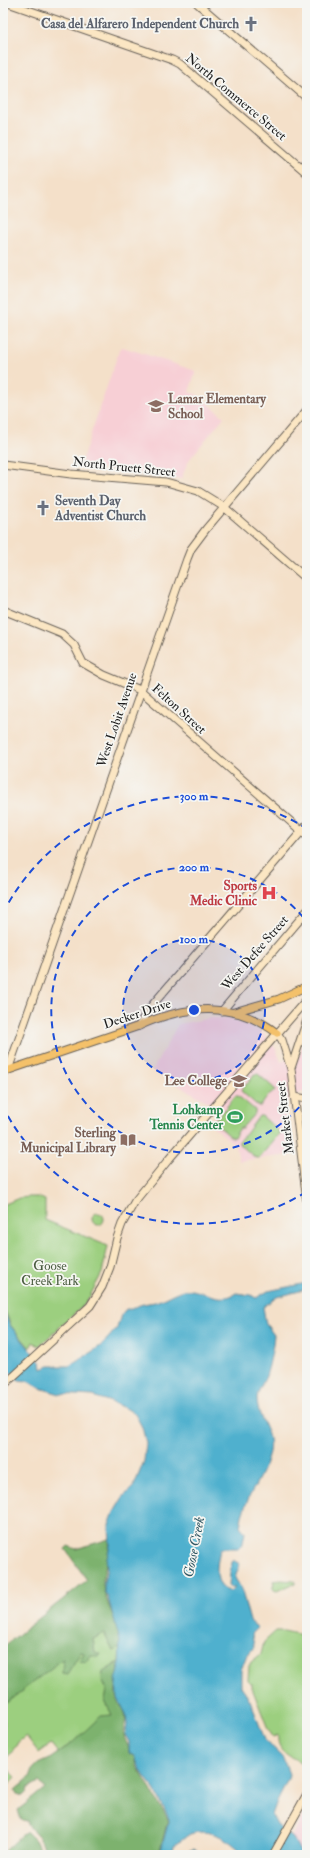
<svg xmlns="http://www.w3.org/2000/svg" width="310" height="1858" font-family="'IM FELL Double Pica',serif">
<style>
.built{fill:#f7cfd5}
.green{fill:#9ccf7f;stroke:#5c764e}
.forest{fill:#7db26e;stroke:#4c6745}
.water{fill:#50b0ce;stroke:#366675}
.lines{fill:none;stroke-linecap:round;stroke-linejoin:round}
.secondary-casing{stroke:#686159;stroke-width:9}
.primary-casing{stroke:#686159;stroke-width:9}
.secondary{stroke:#fbe6c3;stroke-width:7}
.primary{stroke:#f4c16a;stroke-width:7}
.ring{fill:none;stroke:#1d4ed8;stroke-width:2;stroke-dasharray:7 5}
.labels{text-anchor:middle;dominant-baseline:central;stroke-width:3.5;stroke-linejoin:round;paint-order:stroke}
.worship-label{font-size:13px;font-weight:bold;fill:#5b616d;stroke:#f6f6f2;text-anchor:end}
.street-label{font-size:13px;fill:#1c1c1c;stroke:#f6f6f2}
.education-label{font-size:13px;font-weight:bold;fill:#785e54;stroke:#f6f6f2;text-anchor:end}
.health-label{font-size:13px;font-weight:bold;fill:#be3a42;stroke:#f6f6f2;text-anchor:end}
.leisure-label{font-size:13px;font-weight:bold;fill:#27864d;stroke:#f6f6f2;text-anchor:end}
.park-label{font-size:13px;fill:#495b3f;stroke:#f6f6f2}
.water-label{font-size:14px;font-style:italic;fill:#315763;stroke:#f6f6f2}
.centre{fill:#1d4ed8;stroke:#f6f6f2;stroke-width:2}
.ring-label{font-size:12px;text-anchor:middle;font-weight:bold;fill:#1d4ed8;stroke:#f6f6f2;stroke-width:3.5;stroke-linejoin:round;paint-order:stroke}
</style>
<rect width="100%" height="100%" fill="#f6f6f2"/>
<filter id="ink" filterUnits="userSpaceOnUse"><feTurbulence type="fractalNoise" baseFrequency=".025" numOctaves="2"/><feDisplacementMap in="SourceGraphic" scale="8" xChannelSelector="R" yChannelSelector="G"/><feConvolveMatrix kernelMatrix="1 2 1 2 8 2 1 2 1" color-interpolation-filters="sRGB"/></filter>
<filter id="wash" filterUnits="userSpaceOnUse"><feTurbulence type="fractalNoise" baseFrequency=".012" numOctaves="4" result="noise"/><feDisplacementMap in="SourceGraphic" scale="16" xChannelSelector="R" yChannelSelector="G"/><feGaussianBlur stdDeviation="0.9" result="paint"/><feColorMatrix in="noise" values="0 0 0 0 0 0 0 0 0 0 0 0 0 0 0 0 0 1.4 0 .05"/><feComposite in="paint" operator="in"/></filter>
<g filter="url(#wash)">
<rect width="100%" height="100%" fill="#f4e0c9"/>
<path class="built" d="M123 347 196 371 189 392 198 395 224 417 189 460 181 479 166 476 80 466 120 348Z
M211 1018H230L261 1031 276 1049 281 1062 300 1054 307 1030V1092H302L284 1103 290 1155 239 1161 236 1146 209 1123 221 1109 152 1071 178 1024Z
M307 1808V1855H302L291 1837Z"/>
<path class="green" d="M254 1074H258L274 1088 275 1091 267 1097 261 1106H258L242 1092 241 1089 249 1082Z
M235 1096H238L255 1110V1113L242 1128H240L234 1137H231L215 1123 214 1120 222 1113Z
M259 1116H262L279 1131V1134L259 1158H256L239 1144V1140L246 1134Z
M29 1197H38L45 1200V1220L108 1246 102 1273 90 1296 82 1307 39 1346 33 1342 30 1348 11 1326 3 1305V1205L19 1198Z
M92 1219a6 6 0 1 1 12 0a6 6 0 1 1-12 0Z
M281 1580 295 1581V1583L277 1591 274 1590 272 1586 274 1585 273 1581Z
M276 1631H284L307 1636V1765C293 1758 276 1753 278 1735L273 1737 268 1729 252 1688V1684L248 1680 249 1666 251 1662 261 1654 264 1642Z
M104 1633 113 1651 120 1648 119 1662 114 1664 105 1701 113 1715 101 1717 72 1743 58 1753 51 1744 39 1753 26 1736 17 1743 18 1745 13 1749 14 1751 3 1760V1701L6 1703 63 1658 81 1652 84 1653 86 1662 91 1654 95 1652 93 1639Z
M3 1764 16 1777 3 1791Z"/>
<path class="forest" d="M109 1539C112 1556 99 1574 104 1591 109 1610 121 1628 120 1648L113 1651 104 1633 93 1639 95 1652 101 1654 99 1657 91 1655 86 1662 79 1661 84 1653 81 1652 67 1674 62 1673 63 1659 6 1703 3 1701V1647L87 1580 65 1549 68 1546 76 1549Z
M119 1662C119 1674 115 1684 116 1696 117 1703 121 1705 124 1710 128 1719 123 1727 124 1735 125 1742 129 1744 129 1753L135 1756 137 1766 168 1819 159 1855H48L39 1837 28 1825V1821L21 1820 18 1810 45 1788 39 1782 28 1788 27 1792 23 1796 17 1794 15 1790 30 1777 33 1769 38 1764 51 1758 72 1743 101 1716 112 1715 105 1701 107 1690 102 1679 103 1672Z
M27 1832 35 1840 42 1855H3V1853L22 1835Z"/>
<path class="water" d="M307 1283V1289L277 1297 263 1307 266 1324 274 1335C273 1349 270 1363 266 1376 263 1383 257 1392 257 1399 257 1419 273 1431 269 1452 263 1480 244 1496 240 1526L245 1532 243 1543 239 1548H225L220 1550C217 1562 212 1588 230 1591L235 1587 234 1586 232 1588 229 1585 231 1562 233 1560 240 1564 235 1578 241 1588 250 1621 258 1628 252 1634 254 1647 246 1657 241 1670V1687L250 1700 265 1740 282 1756 289 1774 288 1779 277 1801 272 1815 277 1825 293 1838 302 1855H265L258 1853 244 1855C231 1840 211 1827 190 1834 184 1837 181 1843 174 1845L173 1852 177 1854 194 1849 202 1855H163L160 1854 169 1819C164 1809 160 1799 155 1791 146 1777 140 1773 135 1756L129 1753V1742L125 1735 127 1724 126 1714 117 1697 116 1680 119 1670 120 1641 108 1598 104 1591V1582L107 1567 106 1562 110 1545 109 1525 114 1512 123 1497 134 1486 144 1461 146 1443 142 1427 135 1414 129 1410 111 1402 93 1396 60 1394 43 1389 27 1381 18 1380 7 1369 3 1368V1308L9 1324 41 1363 42 1369 49 1366H70L102 1345 117 1328 121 1315 126 1309C134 1310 134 1307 140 1305 145 1303 151 1303 155 1302 165 1299 174 1292 184 1290 203 1288 219 1305 236 1293L251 1295 256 1298 268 1291Z"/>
</g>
<g filter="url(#ink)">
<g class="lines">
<defs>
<path id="secondary" d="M8 3 172 60 180 64 307 173
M197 3 307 98
M301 167 307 161
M3 465 71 474 166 482 198 491 224 507 307 579
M3 610 62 634 74 645 83 663 104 675 140 690 307 836
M222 1011 307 911
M139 1026 148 1010 307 825
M277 1033 282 1040 291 1069 307 1202
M291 1068 307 1020
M8 1070 187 559 191 549 206 529 307 410
M294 1097 307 1099
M3 1386 90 1306 102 1287 110 1267 117 1238 122 1224 135 1201 169 1159 307 999
M273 1855 307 1794"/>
<path id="primary" d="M234 1012 279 999 307 986
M3 1072 139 1026C185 1005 235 1001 277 1033"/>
</defs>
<use href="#secondary" class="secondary-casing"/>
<use href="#primary" class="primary-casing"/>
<use href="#secondary" class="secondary"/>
<use href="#primary" class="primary"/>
</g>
</g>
<circle cx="194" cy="1010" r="71" fill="#1d4ed8" fill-opacity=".12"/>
<g class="ring">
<circle cx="194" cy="1010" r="71"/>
<path d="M307 1098A143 143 0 1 1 307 922"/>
<path d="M306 1192A214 214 0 0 1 3 1107M3 913A214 214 0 0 1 306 828"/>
</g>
<defs>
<symbol id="church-bare" viewBox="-9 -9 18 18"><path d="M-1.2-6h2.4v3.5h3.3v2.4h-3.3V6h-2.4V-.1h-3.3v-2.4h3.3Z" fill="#6b7280" stroke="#f6f6f2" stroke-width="2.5" paint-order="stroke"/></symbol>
<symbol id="school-bare" viewBox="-9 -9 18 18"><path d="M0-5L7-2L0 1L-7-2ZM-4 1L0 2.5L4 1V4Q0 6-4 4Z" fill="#8d6e63" stroke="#f6f6f2" stroke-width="2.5" paint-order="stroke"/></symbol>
<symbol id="hospital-bare" viewBox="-9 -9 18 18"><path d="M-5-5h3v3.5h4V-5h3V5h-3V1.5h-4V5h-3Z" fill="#e0444e" stroke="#f6f6f2" stroke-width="2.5" paint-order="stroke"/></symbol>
<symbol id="university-bare" viewBox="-9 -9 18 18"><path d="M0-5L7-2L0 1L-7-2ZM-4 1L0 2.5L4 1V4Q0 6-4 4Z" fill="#8d6e63" stroke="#f6f6f2" stroke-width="2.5" paint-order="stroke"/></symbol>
<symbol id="stadium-bare" viewBox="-9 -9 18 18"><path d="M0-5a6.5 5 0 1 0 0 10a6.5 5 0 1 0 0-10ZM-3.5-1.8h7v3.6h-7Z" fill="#2e9e5b" stroke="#f6f6f2" stroke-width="2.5" paint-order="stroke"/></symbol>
<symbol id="library-bare" viewBox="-9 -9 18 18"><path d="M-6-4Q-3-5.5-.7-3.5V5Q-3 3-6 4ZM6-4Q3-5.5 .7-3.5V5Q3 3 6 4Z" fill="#8d6e63" stroke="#f6f6f2" stroke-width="2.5" paint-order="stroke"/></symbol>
</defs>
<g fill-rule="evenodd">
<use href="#church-bare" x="240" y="13" width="22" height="22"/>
<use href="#school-bare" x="145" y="395" width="22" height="22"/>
<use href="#church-bare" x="32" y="497" width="22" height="22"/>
<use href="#hospital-bare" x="258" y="882" width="22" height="22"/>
<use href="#university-bare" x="228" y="1070" width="22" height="22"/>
<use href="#stadium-bare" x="224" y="1106" width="22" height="22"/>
<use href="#library-bare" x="117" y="1129" width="22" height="22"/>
</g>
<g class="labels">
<g class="worship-label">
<text x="239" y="24">Casa del Alfarero Independent Church</text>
<text x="55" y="501" text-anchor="start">Seventh Day<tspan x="55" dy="15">Adventist Church</tspan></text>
</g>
<g class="street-label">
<text transform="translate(236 97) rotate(40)">North Commerce Street</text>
<text transform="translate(124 467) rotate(6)">North Pruett Street</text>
<text transform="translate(179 709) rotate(42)">Felton Street</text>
<text transform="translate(117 720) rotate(-71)">West Lobit Avenue</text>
<text transform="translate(255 953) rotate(-49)">West Defee Street</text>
<text transform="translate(137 1014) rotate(-18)">Decker Drive</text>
<text transform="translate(285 1118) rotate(-97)">Market Street</text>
</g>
<g class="education-label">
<text x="168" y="399" text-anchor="start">Lamar Elementary<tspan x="168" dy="15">School</tspan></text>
<text x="227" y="1081">Lee College</text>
<text x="116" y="1133">Sterling<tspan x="116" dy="15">Municipal Library</tspan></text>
</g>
<g class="health-label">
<text x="257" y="886">Sports<tspan x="257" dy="15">Medic Clinic</tspan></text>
</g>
<g class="leisure-label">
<text x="223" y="1110">Lohkamp<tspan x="223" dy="15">Tennis Center</tspan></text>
</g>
<g class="park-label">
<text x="50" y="1266">Goose<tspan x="50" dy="15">Creek Park</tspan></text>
</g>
<g class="water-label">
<text transform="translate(194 1547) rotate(-79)">Goose Creek</text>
</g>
</g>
<circle cx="194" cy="1010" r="6" class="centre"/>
<g class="ring-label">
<text x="194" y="800">300 m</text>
<text x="194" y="871">200 m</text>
<text x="194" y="943">100 m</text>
</g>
<rect width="310" height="1858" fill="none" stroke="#f6f6f2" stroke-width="16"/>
</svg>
